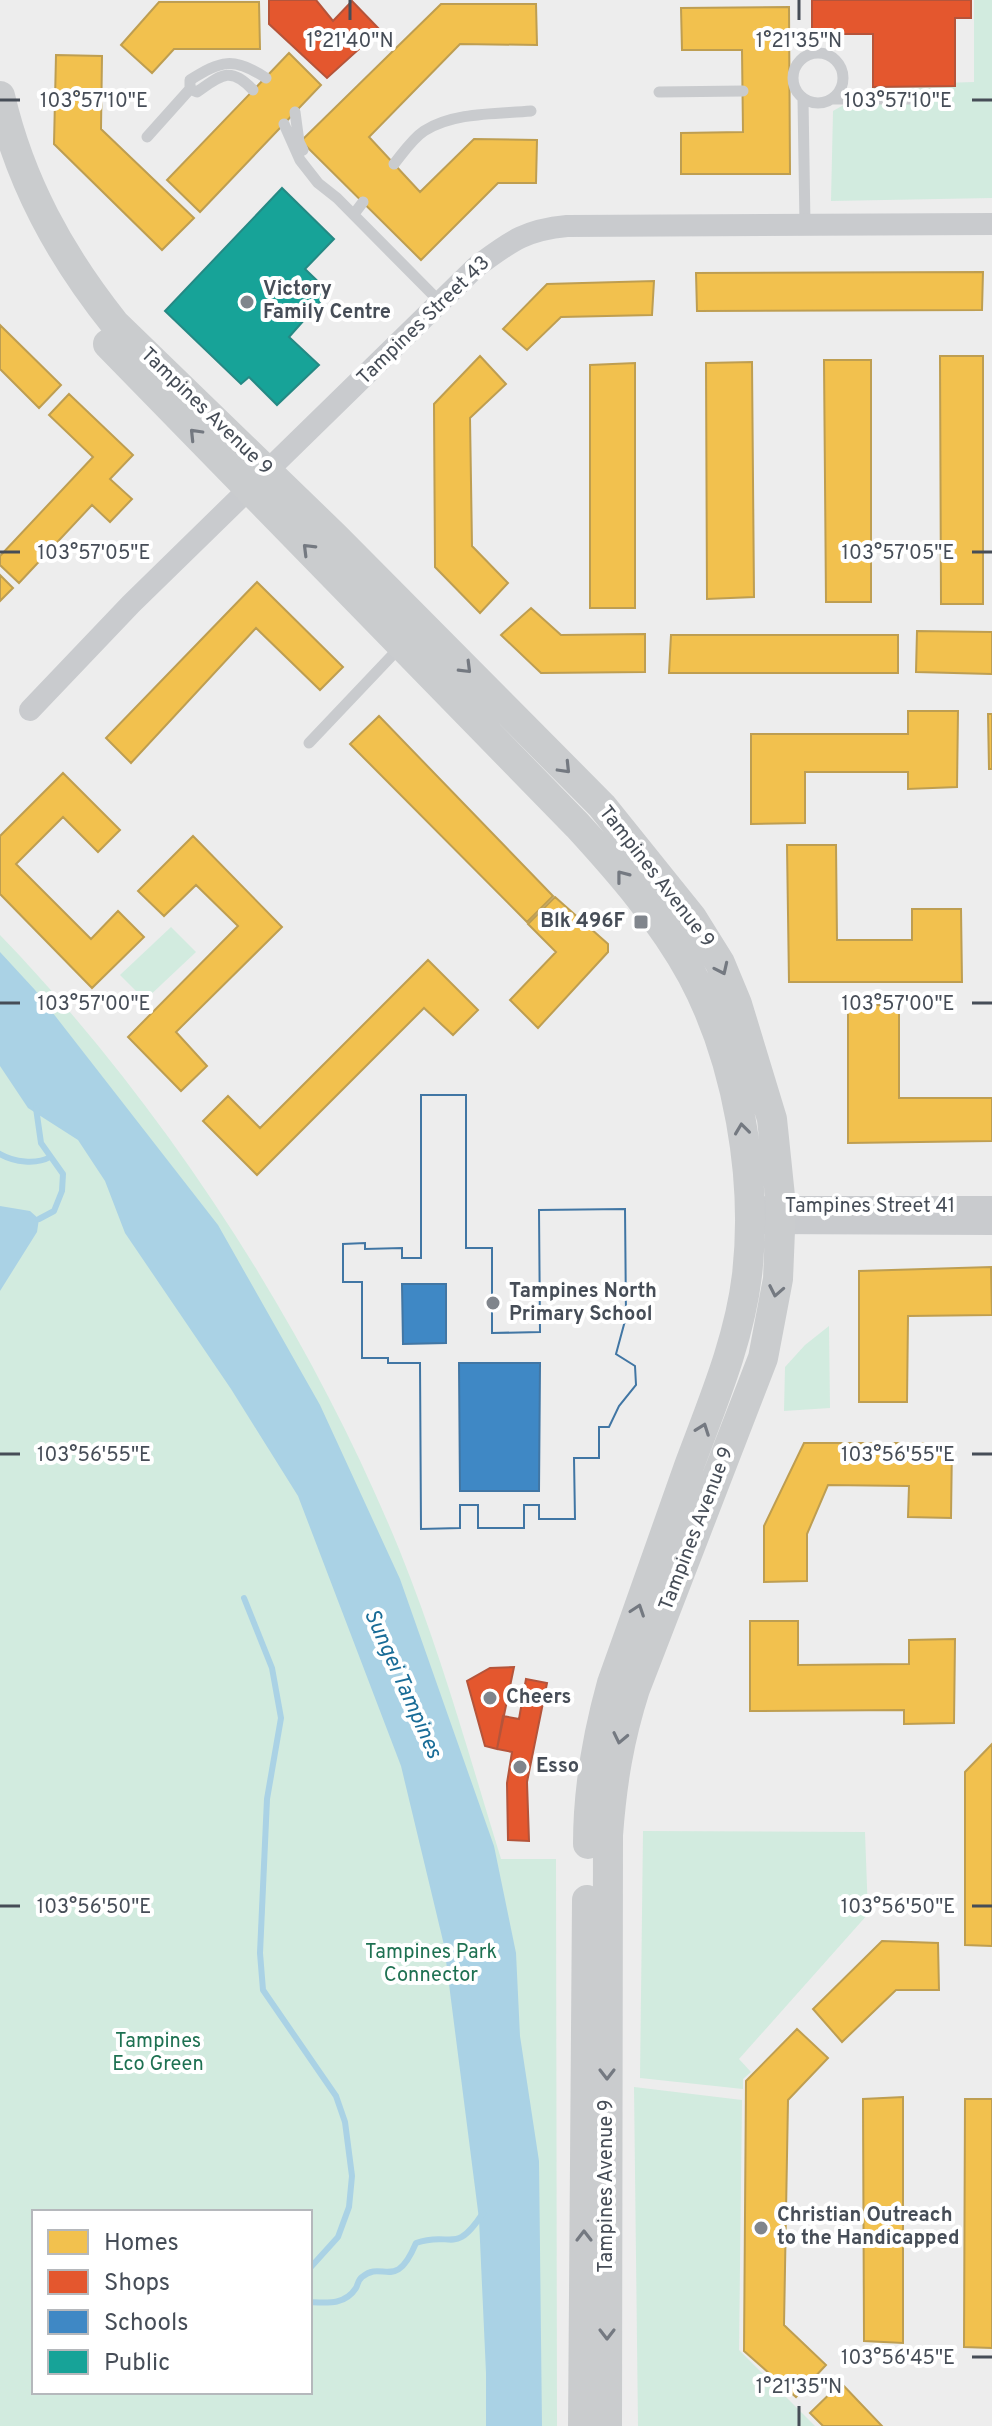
<svg xmlns="http://www.w3.org/2000/svg" width="992" height="2426" font-family="Overpass,sans-serif">
<style>
.green{fill:#d2ebdf;fill-rule:evenodd}
.water{fill:#aad2e5}
.homes{fill:#f2c14e;stroke:#be9e51;stroke-width:2}
.shops{fill:#e4572e;stroke:#b5543a;stroke-width:2}
.schools{fill:#3f88c5;stroke:#4176a4;stroke-width:2;fill-rule:evenodd}
.public{fill:#17a398;stroke:#258984;stroke-width:2}
.lines{fill:none;stroke-linecap:round;stroke-linejoin:round}
.stream{stroke:#aad2e5;stroke-width:6}
.service{stroke:#c9cbce;stroke-width:11}
.minor{stroke:#c9cbce;stroke-width:22}
.secondary{stroke:#caccce;stroke-width:30}
.oneway{stroke:#747981}
.ticks{fill:none;stroke:#464d57;stroke-width:3}
.poi-dot{fill:#80858c;stroke:#fff;stroke-width:3}
.labels{text-anchor:middle;dominant-baseline:central;stroke-width:8;stroke-linejoin:round;paint-order:stroke}
.poi-label{font-size:20px;font-weight:bold;fill:#464d57;stroke:#fff;text-anchor:start}
.street-label{font-size:20px;fill:#464d57;stroke:#fff}
.park-label{font-size:20px;fill:#1e7152;stroke:#fff}
.water-label{font-size:22px;font-style:italic;fill:#196c97;stroke:#fff}
.ticks-label{font-size:20px;text-anchor:middle;fill:#464d57;stroke:#fff;stroke-width:8;stroke-linejoin:round;paint-order:stroke}
</style>
<rect width="100%" height="100%" fill="#ededed"/>
<path class="green" d="M974 0H992V198L831 201 833 111 879 85 974 82Z
M171 927 196 952 145 1000 120 975Z
M0 935C165 1106 309 1329 399 1549 440 1650 469 1755 501 1859H556L557 2426H0ZM34 2212H310V2392H34Z
M829 1326 830 1408 784 1411 785 1367 805 1345Z
M643 1831 865 1832 868 1914 739 2059 751 2072 743 2079V2089L640 2078Z
M634 2087 742 2100 739 2350 815 2426H638Z"/>
<path class="water" d="M0 952 35 990 218 1225 320 1405 400 1579 494 1846 516 1953 520 2036 539 2161 542 2426H486V2373L479 2219 444 1945 401 1766 298 1496 231 1389 125 1233 105 1181 78 1140 28 1108 0 1066Z
M0 1206 30 1211 39 1219 37 1232 0 1291Z"/>
<path class="homes" d="M159 2H259L260 49H174L152 73 121 45Z
M441 4H536L537 45 460 44 369 137 420 192 474 139 537 140 536 183H498L421 260 301 141Z
M789 7 790 174H681V133L743 132 742 50H682L681 8Z
M289 53 321 85 200 212 167 180Z
M56 55 102 56 101 129 194 218 162 250 54 144Z
M983 272 982 310 697 311 696 273Z
M654 281 652 315 561 317 527 350 503 329 547 284Z
M0 325 61 385 39 408 0 369Z
M480 356 506 384 470 418 472 546 508 583 480 613 435 567 434 404Z
M940 356H983V604H941Z
M824 360H871V602H826Z
M752 362 754 597 707 599 706 363Z
M635 363V608H590V365Z
M69 394 133 455 110 479 132 499 110 522 92 505 19 583 0 565V556L93 457 49 415Z
M0 575 13 588 0 601Z
M257 582 343 667 320 690 256 628 131 763 106 738Z
M531 608 561 635 645 634V672L541 673 501 635Z
M917 631 992 632V674L916 672Z
M671 635H898V673H669Z
M908 711H958L957 787 908 789V772H805V823L751 824V734H908Z
M988 714H992V769H989Z
M379 716 553 896 527 922 350 744Z
M63 773 120 830 98 852 63 817 16 864 91 939 118 911 144 937 92 988 0 894V836Z
M193 836 282 927 176 1032 207 1066 181 1091 128 1037 238 926 196 885 164 916 138 891Z
M787 845H836L837 940H912V909H961L962 982H789Z
M555 897 608 944V952L538 1028 510 1000 556 952 528 924Z
M428 960 478 1010 453 1035 424 1008 257 1175 203 1121 228 1096 260 1128Z
M848 1005H899V1098H992V1141L848 1143Z
M991 1267 992 1315 908 1316 907 1402H859V1271Z
M804 1443H952L951 1518 908 1517 909 1486 828 1485 807 1534V1581L764 1582V1526Z
M750 1621H798V1665L909 1664V1640L955 1639 954 1723 904 1724V1710L750 1711Z
M992 1744V1946L965 1945V1772Z
M882 1941 938 1943 939 1990H896L842 2042 813 2009Z
M797 2029 828 2058 788 2100 784 2325 826 2365 796 2397 744 2351 746 2081Z
M903 2097V2343L864 2341 863 2099Z
M965 2099H992V2348L964 2347Z
M841 2383 882 2426H823L810 2413Z"/>
<path class="shops" d="M269 0H316L333 21 352 1 380 30 327 78 269 24Z
M812 0H971V18H955V86L873 87V34H812Z
M514 1667 497 1749 485 1746 467 1681 490 1668Z
M526 1679 547 1683 527 1782 529 1841 508 1840 507 1783 512 1752 497 1749 503 1716 519 1719Z"/>
<path class="schools" d="M421 1095H466V1248H492V1333L540 1332 539 1210 625 1209 626 1317 616 1354 635 1366 636 1385 619 1406 609 1427H599V1458H574L575 1519H539V1505H524V1528H478V1505H460V1528L421 1529 420 1363H388V1358H362V1282H343V1244L365 1243V1249L402 1248V1258H421ZM402 1284H446V1343L403 1344ZM459 1363H540L539 1491H460Z
M421 1095H466V1248H492V1333L540 1332 539 1210 625 1209 626 1317 616 1354 635 1366 636 1385 619 1406 609 1427H599V1458H574L575 1519H539V1505H524V1528H478V1505H460V1528L421 1529 420 1363H388V1358H362V1282H343V1244L365 1243V1249L402 1248V1258H421Z"/>
<path class="public" d="M282 188 334 239 305 269 329 292 289 337 319 365 277 405 249 377 241 384 165 311Z"/>
<g class="lines">
<path class="stream" d="M36 1108 41 1143 63 1174 62 1191 54 1211 39 1219
M0 1154C14 1162 36 1165 50 1157
M244 1598 272 1668 281 1718 267 1799 260 1953 263 1990 336 2096 345 2122 352 2176 349 2207 338 2237 310 2268
M310 2302C328 2303 345 2305 356 2288 358 2284 358 2280 362 2277 383 2259 395 2293 416 2243 452 2230 454 2257 483 2213"/>
<path class="service" d="M793 78a25 25 0 1 1 50 0a25 25 0 1 1-50 0Z
M190 89 197 92C220 76 230 65 253 90
M659 92 743 91
M803 99 805 225
M832 99H913
M295 112 299 142 303 150
M284 124 300 160 318 183 337 198 440 302
M147 137 190 89V80C221 61 233 56 266 78
M394 164C403 153 412 139 424 131 453 112 497 114 531 111
M354 214 363 202
M309 743 402 645"/>
<path class="minor" d="M30 710 131 604 476 267C510 242 524 230 567 226L992 224
M766 1207H992
M749 1223 992 1224"/>
<path class="secondary" d="M0 96C20 182 60 255 115 324L335 537 602 806 692 918 720 963 737 1004 772 1119 781 1206 778 1279 763 1358 635 1689C619 1739 612 1782 608 1835L607 2426
M108 344 578 826C620 872 662 920 692 975 738 1061 758 1178 747 1275 739 1342 712 1404 689 1466 663 1539 638 1611 612 1683 597 1737 588 1789 588 1844
M583 2426 587 1900"/>
</g>
<defs><path id="oneway-chevron" d="M-2-3.5L2.5 0L-2 3.5" fill="none" stroke-width="1.6" stroke-linecap="round" stroke-linejoin="round" transform="scale(2)"/></defs>
<g class="oneway">
<use href="#oneway-chevron" transform="translate(195 434) rotate(-134)"/>
<use href="#oneway-chevron" transform="translate(308 549) rotate(-135)"/>
<use href="#oneway-chevron" transform="translate(466 668) rotate(45)"/>
<use href="#oneway-chevron" transform="translate(565 768) rotate(46)"/>
<use href="#oneway-chevron" transform="translate(622 876) rotate(-128)"/>
<use href="#oneway-chevron" transform="translate(722 969) rotate(65)"/>
<use href="#oneway-chevron" transform="translate(742 1129) rotate(-97)"/>
<use href="#oneway-chevron" transform="translate(776 1291) rotate(101)"/>
<use href="#oneway-chevron" transform="translate(703 1429) rotate(-70)"/>
<use href="#oneway-chevron" transform="translate(638 1610) rotate(-71)"/>
<use href="#oneway-chevron" transform="translate(620 1738) rotate(102)"/>
<use href="#oneway-chevron" transform="translate(607 2074) rotate(90)"/>
<use href="#oneway-chevron" transform="translate(584 2236) rotate(-90)"/>
<use href="#oneway-chevron" transform="translate(607 2334) rotate(90)"/>
</g>
<path class="ticks" d="M350 0V20M799 0V20M0 100H20M972 100H992M0 552H20M972 552H992M0 1003H20M972 1003H992M0 1454H20M972 1454H992M0 1906H20M972 1906H992M972 2357H992M799 2406V2426"/>
<g class="poi-dot">
<circle cx="247" cy="302" r="8"/>
<rect x="633" y="914" width="16" height="16" rx="4"/>
<circle cx="493" cy="1303" r="8"/>
<circle cx="490" cy="1698" r="8"/>
<circle cx="520" cy="1767" r="8"/>
<circle cx="761" cy="2228" r="8"/>
</g>
<g class="labels">
<g class="poi-label">
<text x="263" y="290">Victory<tspan x="263" dy="23">Family Centre</tspan></text>
<text x="625" y="922" text-anchor="end">Blk 496F</text>
<text x="509" y="1292">Tampines North<tspan x="509" dy="23">Primary School</tspan></text>
<text x="506" y="1698">Cheers</text>
<text x="536" y="1767">Esso</text>
<text x="777" y="2216">Christian Outreach<tspan x="777" dy="23">to the Handicapped</tspan></text>
</g>
<g class="street-label">
<text transform="translate(424 321) rotate(-44)">Tampines Street 43</text>
<text transform="translate(206 412) rotate(44)">Tampines Avenue 9</text>
<text transform="translate(656 877) rotate(52)">Tampines Avenue 9</text>
<text x="870" y="1207">Tampines Street 41</text>
<text transform="translate(697 1529) rotate(-69)">Tampines Avenue 9</text>
<text transform="translate(607 2186) rotate(-90)">Tampines Avenue 9</text>
</g>
<g class="park-label">
<text x="431" y="1953">Tampines Park<tspan x="431" dy="23">Connector</tspan></text>
<text x="158" y="2042">Tampines<tspan x="158" dy="23">Eco Green</tspan></text>
</g>
<g class="water-label">
<text transform="translate(402 1684) rotate(66)">Sungei Tampines</text>
</g>
</g>
<g class="ticks-label">
<text x="350" y="47">1°21'40"N</text>
<text x="799" y="47">1°21'35"N</text>
<text x="898" y="107">103°57'10"E</text>
<text x="94" y="107">103°57'10"E</text>
<text x="898" y="559">103°57'05"E</text>
<text x="94" y="559">103°57'05"E</text>
<text x="898" y="1010">103°57'00"E</text>
<text x="94" y="1010">103°57'00"E</text>
<text x="94" y="1461">103°56'55"E</text>
<text x="898" y="1461">103°56'55"E</text>
<text x="94" y="1913">103°56'50"E</text>
<text x="898" y="1913">103°56'50"E</text>
<text x="898" y="2364">103°56'45"E</text>
<text x="799" y="2393">1°21'35"N</text>
</g>
<rect x="32" y="2210" width="280" height="184" fill="#ffffff" stroke="#b5b8bc" stroke-width="2"/>
<rect x="48" y="2230" width="40" height="24" fill="#f2c14e" stroke="#b5b8bc" stroke-width="2"/>
<text x="104" y="2250" font-size="24" fill="#464d57">Homes</text>
<rect x="48" y="2270" width="40" height="24" fill="#e4572e" stroke="#b5b8bc" stroke-width="2"/>
<text x="104" y="2290" font-size="24" fill="#464d57">Shops</text>
<rect x="48" y="2310" width="40" height="24" fill="#3f88c5" stroke="#b5b8bc" stroke-width="2"/>
<text x="104" y="2330" font-size="24" fill="#464d57">Schools</text>
<rect x="48" y="2350" width="40" height="24" fill="#17a398" stroke="#b5b8bc" stroke-width="2"/>
<text x="104" y="2370" font-size="24" fill="#464d57">Public</text>
</svg>
